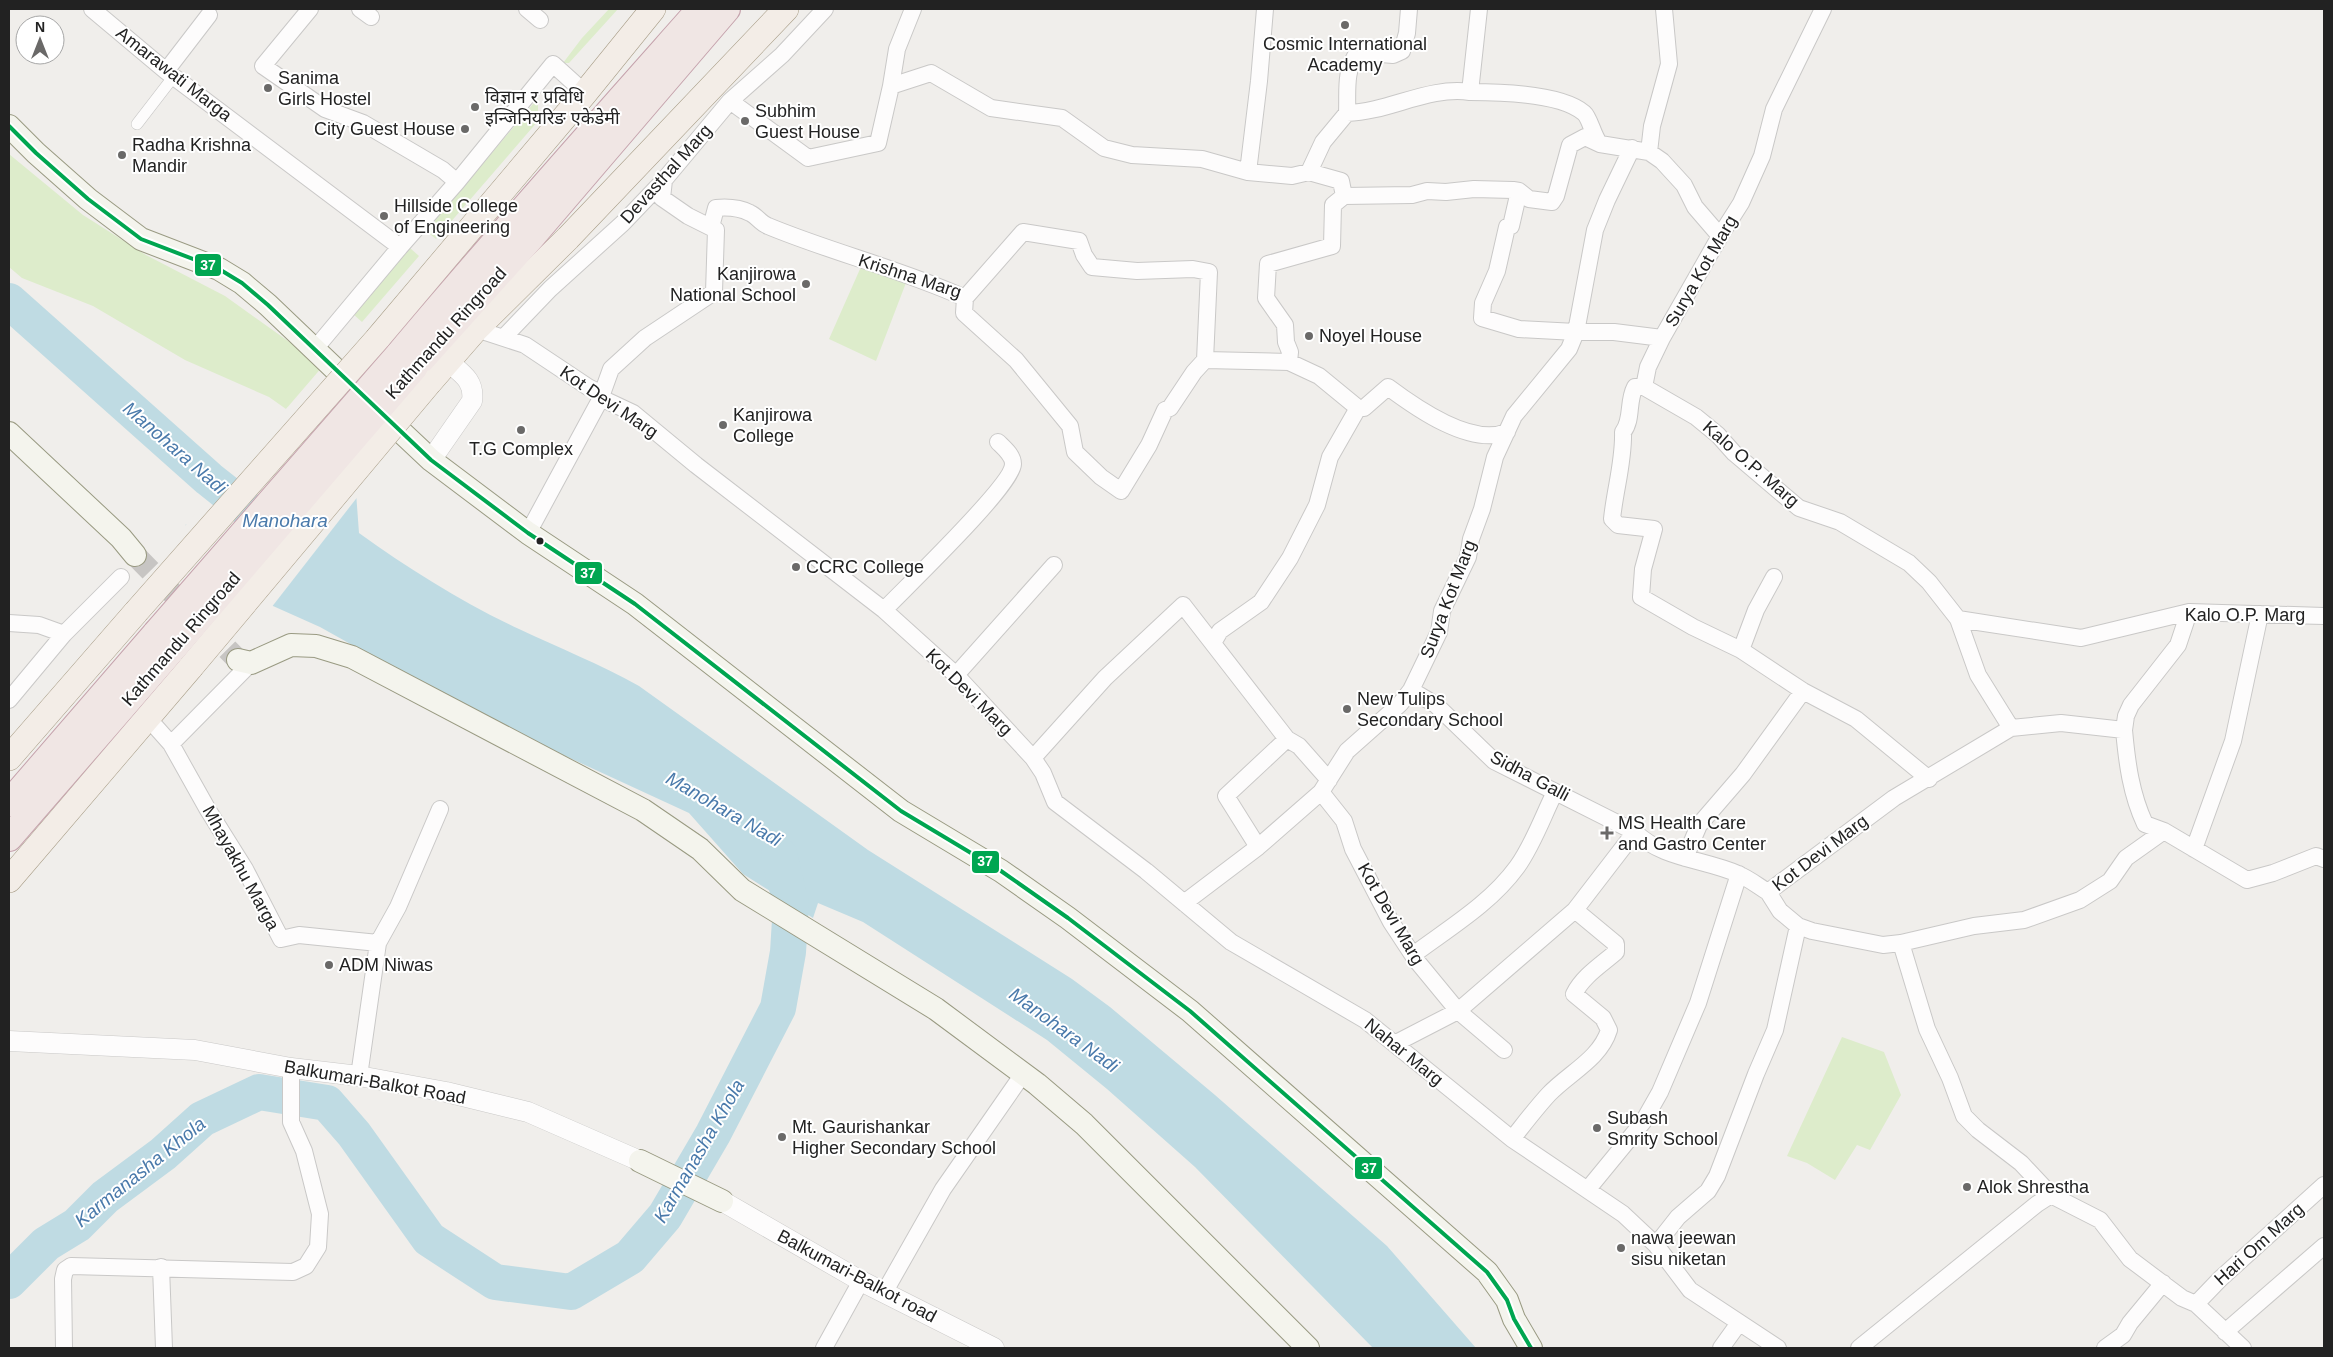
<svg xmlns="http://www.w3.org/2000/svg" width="2333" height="1357" font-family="Arial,'Noto Sans Devanagari',sans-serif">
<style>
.grass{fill:#ddeccb}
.water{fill:#bfdbe3}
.pier{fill:#f0eeeb}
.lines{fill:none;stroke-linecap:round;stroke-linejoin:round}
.river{stroke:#bfdbe3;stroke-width:36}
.secondary-tunnel{stroke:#c7c5c3;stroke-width:22;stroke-dasharray:22 11;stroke-linecap:butt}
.pedestrian-casing{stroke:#c9c8c7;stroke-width:12}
.minor-casing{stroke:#c9c8c7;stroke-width:18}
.tertiary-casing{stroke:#c9c8c7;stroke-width:21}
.secondary-casing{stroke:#999a82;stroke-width:24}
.primary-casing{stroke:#a79c86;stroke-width:26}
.trunk-casing{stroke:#c5a2ac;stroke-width:28}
.pedestrian{stroke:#fdfcfc;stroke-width:11}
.minor{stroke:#fdfcfc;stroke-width:16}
.tertiary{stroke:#fdfcfc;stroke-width:20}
.secondary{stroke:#f4f4ed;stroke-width:22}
.primary{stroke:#f3ede7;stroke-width:25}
.trunk{stroke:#f0e6e4;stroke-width:26}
.primary-bridge-casing{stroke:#a79c86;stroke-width:26;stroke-linecap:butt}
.trunk-bridge-casing{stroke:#c5a2ac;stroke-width:28;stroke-linecap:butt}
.primary-bridge{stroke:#f3ede7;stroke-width:25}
.trunk-bridge{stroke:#f0e6e4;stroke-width:26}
.bus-1-casing{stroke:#fff;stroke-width:8}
.bus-1{stroke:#00a651;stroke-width:4}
.poi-dot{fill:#6a6968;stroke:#fff;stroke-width:2}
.bus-dot{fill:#222;stroke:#fff;stroke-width:2}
.labels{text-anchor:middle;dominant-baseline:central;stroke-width:4;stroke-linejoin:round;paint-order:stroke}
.poi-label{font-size:18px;fill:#222;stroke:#fff;text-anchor:start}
.street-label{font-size:18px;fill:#222;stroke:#fff}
.water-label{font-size:19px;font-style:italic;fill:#4a7aab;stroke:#fff}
.line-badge{stroke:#fff;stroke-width:2}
.badge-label{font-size:14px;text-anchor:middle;font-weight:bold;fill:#fff}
</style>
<rect width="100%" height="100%" fill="#f0eeeb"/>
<path class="grass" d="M609 9H618L569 63H563L582 38Z
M538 98V121L436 239 426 231Z
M9 154 83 215 146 255 225 296 323 366 286 409 269 397 185 360 93 306 22 278 9 267Z
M410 248 419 256 362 322 353 314Z
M864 260 909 275 876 361 829 339Z
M1842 1037 1884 1052 1901 1095 1870 1150 1857 1145 1835 1180 1807 1163 1787 1156Z"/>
<path class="water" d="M354 465 359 533C409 569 463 603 519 629 559 648 600 664 639 686L868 850 1072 979 1110 1007 1215 1095 1387 1246 1476 1348H1373L1195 1167 1107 1089 1047 1040 863 922 818 903 813 918 743 874 689 813 483 718 320 627 273 606 185 525Z"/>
<path class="pier" d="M288 407 356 464 359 495 271 608 184 527Z"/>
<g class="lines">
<path class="river" d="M9 301 209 479 257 517
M9 1281 46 1244 77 1225 105 1197 163 1154 202 1119 259 1092 327 1103 354 1134 429 1239 495 1282 571 1292 630 1257 665 1216 713 1134 778 1008 788 952 791 904 779 855"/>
<path class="secondary-tunnel" d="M135 555 238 660"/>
<defs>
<path id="pedestrian" d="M137 124 174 76"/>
<path id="minor" d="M92 9 166 71 400 247
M310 9 263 66 325 109 363 123 443 170 457 182
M360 9 371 17
M527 9 540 20
M166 71 209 15
M891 86 897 49 913 9
M1470 92C1499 92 1561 93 1584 113 1590 118 1593 136 1600 144
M730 101 808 158 878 143 891 86 931 73 991 108 1062 118 1104 148 1132 155 1202 159 1248 172 1292 176 1309 172 1341 181 1344 196 1412 195 1427 191 1446 192 1474 189 1513 190 1519 191 1529 199 1552 202 1556 196 1570 145 1585 137 1600 144 1649 152 1662 161 1684 185 1695 207 1720 236
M1347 113C1348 91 1344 71 1358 52L1393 55 1402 51 1407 33 1409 9
M1649 152 1652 126 1669 64 1664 9
M1248 172 1259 81 1265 9
M1309 172 1323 142 1347 113C1389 112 1428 86 1470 92L1479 9
M1519 191 1511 226 1507 227 1497 271 1483 303 1482 318 1519 329 1576 332 1595 230 1607 200 1632 148
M711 227 716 208C726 207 740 208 750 213 757 216 760 223 768 226 833 253 901 269 965 298L1023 232 1079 241 1084 255 1092 267 1137 271 1193 269 1209 272 1205 360
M965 298 964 313 1016 360 1070 426 1075 452 1101 477 1121 491 1149 445 1165 410 1170 408 1194 372 1205 360 1289 362 1319 376 1358 408 1330 457 1317 505 1290 558 1261 602 1220 631 1213 643
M476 329 525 345 588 387 602 394 601 398 633 413 696 465 884 610 956 675 1033 758 1105 678 1183 605 1287 739 1226 796 1258 847
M504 337 550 289 623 223 664 180 730 101 782 55 825 9
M1662 338 1648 367 1644 387 1696 417 1718 435 1734 453 1799 508 1840 522 1909 563 1929 582 1958 619 2081 638 2189 612 2324 616
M314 350 400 247 457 182 553 64 585 93
M1289 362 1290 352 1286 342 1285 325 1266 298 1268 264 1332 246 1333 205 1344 196
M1644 387H1635C1627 402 1633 419 1623 432 1624 461 1615 489 1612 519L1618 525 1654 529 1643 569 1641 597 1693 627 1741 650 1803 691 1856 719 1929 779
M602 394 611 369 645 338 714 292 716 230 688 216 662 198 664 180
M1358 408H1364L1388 387C1416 408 1471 447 1507 432
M528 533 601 398
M884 610C905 588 1013 485 1013 464 1013 455 1004 448 998 442
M1958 619 1978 675 2011 728
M9 623 39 625 64 634
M1741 650 1756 610 1774 577
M956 675 1054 565
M1411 690 1436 705 1494 761 1635 832
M9 700 64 634 121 577
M147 717 171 744 208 810 245 869 281 939 299 935 378 943
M2124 730 2126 716 2131 705 2178 645 2189 612
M1287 739 1299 746 1329 780
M171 744 251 663
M1033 758 1043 773 1055 802 1146 871 1231 942 1365 1020 1512 1139 1623 1214 1656 1245 1690 1290 1778 1348
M1321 792 1344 821 1353 849 1391 922 1416 960 1458 1011 1575 910 1635 832C1662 859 1704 859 1738 874 1748 878 1758 886 1768 892L1894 798 2011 728 2061 723 2124 730C2127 763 2131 794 2145 824L2164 831 2247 880 2273 873 2316 856 2324 859
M2194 849 2233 741 2260 614
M1685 858 1699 825 1743 774 1803 691
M1768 892 1780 911 1798 926 1812 931 1883 945 1901 943 1974 926 2024 920 2080 900 2110 881 2126 858 2164 831
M1184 903 1258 847 1321 792 1347 751 1400 704 1411 690 1439 632 1442 611 1468 557 1471 539 1482 509 1495 457 1514 416 1569 349 1576 332H1614L1662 338 1720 236 1741 203 1762 156 1774 109 1823 9
M1901 943 1927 1029 1950 1078 1964 1116 1978 1130 2021 1163 2051 1195 2100 1220 2130 1259 2182 1298 2196 1304 2243 1348
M1413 955C1449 928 1490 904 1517 867 1533 845 1543 816 1555 792
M1396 1043 1458 1011 1504 1050
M359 1076 378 943 398 907 440 809
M1512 1139C1524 1124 1536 1108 1549 1094 1569 1073 1600 1059 1609 1030L1603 1018 1574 994C1583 976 1601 965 1616 952V944L1575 910
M1588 1189 1643 1122 1660 1092 1698 1003 1739 874
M1656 1245 1678 1217 1708 1191 1717 1176 1756 1074 1775 1030 1798 926
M161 1267 164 1348
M884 1293 943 1189 1023 1074
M2196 1304 2220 1279 2324 1185
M2225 1332 2324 1246
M64 1348 63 1279 65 1270 71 1266 293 1272 306 1266 318 1247 320 1214 304 1151 291 1122V1068
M824 1348 861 1281
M1721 1348 1739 1323
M1859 1348 2037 1204 2051 1195
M2105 1348 2123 1335 2130 1323 2163 1283"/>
<path id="tertiary" d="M431 460 472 401C475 380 461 373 446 360
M9 1041 195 1050 291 1068 359 1076 446 1092 528 1112 640 1161
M722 1201 861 1281 994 1348"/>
<path id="secondary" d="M9 126 36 153 88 199 141 239 219 269 242 283 268 305 357 390
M380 412 431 460 528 533 635 604 901 811 1001 871 1068 918 1190 1011 1487 1272 1507 1300 1514 1319 1531 1348
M9 433 121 538 135 555
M238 660 251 663 291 645 316 646 352 657 643 810 700 849 742 890 936 1009 1037 1084 1084 1124 1308 1348
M640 1161 722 1201"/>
<path id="primary" d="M378 338 585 93 653 9
M429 383 476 329 568 238 786 9
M9 758 136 612
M9 880 191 667"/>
<path id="trunk" d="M398 355C496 238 598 124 700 9
M415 367 531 238 727 9
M9 803 156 633
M9 838 173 649"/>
</defs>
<use href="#pedestrian" class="pedestrian-casing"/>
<use href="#minor" class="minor-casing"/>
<use href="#tertiary" class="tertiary-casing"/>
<use href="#secondary" class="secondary-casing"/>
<use href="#primary" class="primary-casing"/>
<use href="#trunk" class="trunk-casing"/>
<use href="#pedestrian" class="pedestrian"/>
<use href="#minor" class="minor"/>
<use href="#tertiary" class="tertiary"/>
<use href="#secondary" class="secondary"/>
<use href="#primary" class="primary"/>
<use href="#trunk" class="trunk"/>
<defs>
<path id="primary-bridge" d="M136 612 378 338
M191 667 429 383"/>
<path id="trunk-bridge" d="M156 633 398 355
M173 649 415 367"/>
</defs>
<use href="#primary-bridge" class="primary-bridge-casing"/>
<use href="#trunk-bridge" class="trunk-bridge-casing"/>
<use href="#primary-bridge" class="primary-bridge"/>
<use href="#trunk-bridge" class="trunk-bridge"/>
<defs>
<path id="bus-1" d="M9 126 36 153 88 199 141 239 219 269 242 283 268 305 431 460 528 533 635 604 901 811 1001 871 1068 918 1190 1011 1487 1272 1507 1300 1514 1319 1531 1348"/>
</defs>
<use href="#bus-1" class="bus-1-casing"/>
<use href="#bus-1" class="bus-1"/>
</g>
<g class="poi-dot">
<circle cx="1345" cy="25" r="5"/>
<circle cx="268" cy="88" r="5"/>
<circle cx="475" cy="107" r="5"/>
<circle cx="745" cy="121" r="5"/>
<circle cx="465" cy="129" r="5"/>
<circle cx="122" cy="155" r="5"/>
<circle cx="384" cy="216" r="5"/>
<circle cx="806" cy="284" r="5"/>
<circle cx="1309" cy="336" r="5"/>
<circle cx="723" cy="425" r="5"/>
<circle cx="521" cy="430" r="5"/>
<circle cx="796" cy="567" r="5"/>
<circle cx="1347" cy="709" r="5"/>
<path d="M1604.5 825.5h5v5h5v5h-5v5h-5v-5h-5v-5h5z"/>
<circle cx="329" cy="965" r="5"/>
<circle cx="1597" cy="1128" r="5"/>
<circle cx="782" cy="1137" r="5"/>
<circle cx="1967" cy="1187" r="5"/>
<circle cx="1621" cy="1248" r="5"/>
</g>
<circle class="bus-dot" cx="540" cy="541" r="4.5"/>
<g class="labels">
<g class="poi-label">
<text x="1345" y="44" text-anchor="middle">Cosmic International<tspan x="1345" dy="21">Academy</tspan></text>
<text x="278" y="78">Sanima<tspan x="278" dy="21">Girls Hostel</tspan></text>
<text x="485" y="97">विज्ञान र प्रविधि<tspan x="485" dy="21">इन्जिनियरिङ एकेडेमी</tspan></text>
<text x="755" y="111">Subhim<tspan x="755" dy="21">Guest House</tspan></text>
<text x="455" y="129" text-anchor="end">City Guest House</text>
<text x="132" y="145">Radha Krishna<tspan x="132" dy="21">Mandir</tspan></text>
<text x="394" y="206">Hillside College<tspan x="394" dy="21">of Engineering</tspan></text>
<text x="796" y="274" text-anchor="end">Kanjirowa<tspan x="796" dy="21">National School</tspan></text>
<text x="1319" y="336">Noyel House</text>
<text x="733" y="415">Kanjirowa<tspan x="733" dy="21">College</tspan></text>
<text x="521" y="449" text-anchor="middle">T.G Complex</text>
<text x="806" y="567">CCRC College</text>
<text x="1357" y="699">New Tulips<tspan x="1357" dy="21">Secondary School</tspan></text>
<text x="1618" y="823">MS Health Care<tspan x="1618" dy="21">and Gastro Center</tspan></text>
<text x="339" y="965">ADM Niwas</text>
<text x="1607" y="1118">Subash<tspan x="1607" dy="21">Smrity School</tspan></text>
<text x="792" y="1127">Mt. Gaurishankar<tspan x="792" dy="21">Higher Secondary School</tspan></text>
<text x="1977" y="1187">Alok Shrestha</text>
<text x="1631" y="1238">nawa jeewan<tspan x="1631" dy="21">sisu niketan</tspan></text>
</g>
<g class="street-label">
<text transform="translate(174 74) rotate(38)">Amarawati Marga</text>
<text transform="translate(666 174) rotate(-48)">Devasthal Marg</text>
<text transform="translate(1701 271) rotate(-60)">Surya Kot Marg</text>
<text transform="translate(910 276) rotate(18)">Krishna Marg</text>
<text transform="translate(446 333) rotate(-48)">Kathmandu Ringroad</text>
<text transform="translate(609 402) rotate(34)">Kot Devi Marg</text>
<text transform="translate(1751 464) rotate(41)">Kalo O.P. Marg</text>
<text transform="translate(1448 599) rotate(-69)">Surya Kot Marg</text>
<text x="2245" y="615">Kalo O.P. Marg</text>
<text transform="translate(181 639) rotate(-49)">Kathmandu Ringroad</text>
<text transform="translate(969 692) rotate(45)">Kot Devi Marg</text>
<text transform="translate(1530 776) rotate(28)">Sidha Galli</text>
<text transform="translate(1820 853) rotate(-37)">Kot Devi Marg</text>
<text transform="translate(241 868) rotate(61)">Mhayakhu Marga</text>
<text transform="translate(1391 914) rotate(60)">Kot Devi Marg</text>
<text transform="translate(1404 1052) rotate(39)">Nahar Marg</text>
<text transform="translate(375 1082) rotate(10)">Balkumari-Balkot Road</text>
<text transform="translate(2259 1244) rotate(-42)">Hari Om Marg</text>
<text transform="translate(857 1276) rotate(28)">Balkumari-Balkot road</text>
</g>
<g class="water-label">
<text transform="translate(175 448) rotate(41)">Manohara Nadi</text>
<text x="285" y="520">Manohara</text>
<text transform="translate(724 809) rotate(30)">Manohara Nadi</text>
<text transform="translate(1064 1030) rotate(36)">Manohara Nadi</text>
<text transform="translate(699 1151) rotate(-60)">Karmanasha Khola</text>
<text transform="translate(140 1172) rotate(-39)">Karmanasha Khola</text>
</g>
</g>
<g class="line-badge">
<rect x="194" y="253" width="28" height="24" rx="5" fill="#00a651"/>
<rect x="574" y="561" width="29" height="24" rx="5" fill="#00a651"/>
<rect x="971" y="850" width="29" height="24" rx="5" fill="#00a651"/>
<rect x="1354" y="1156" width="29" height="24" rx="5" fill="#00a651"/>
</g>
<g class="badge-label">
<text x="208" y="270">37</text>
<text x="588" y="578">37</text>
<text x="985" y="866">37</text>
<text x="1369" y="1173">37</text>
</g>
<rect width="2333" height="1357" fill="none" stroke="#222222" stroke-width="20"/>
<g transform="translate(40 40)"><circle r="24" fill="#ffffff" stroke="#a7a7a7"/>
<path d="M0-4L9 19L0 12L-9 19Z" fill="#6a6968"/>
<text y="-8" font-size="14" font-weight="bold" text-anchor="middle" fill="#222222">N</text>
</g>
</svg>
